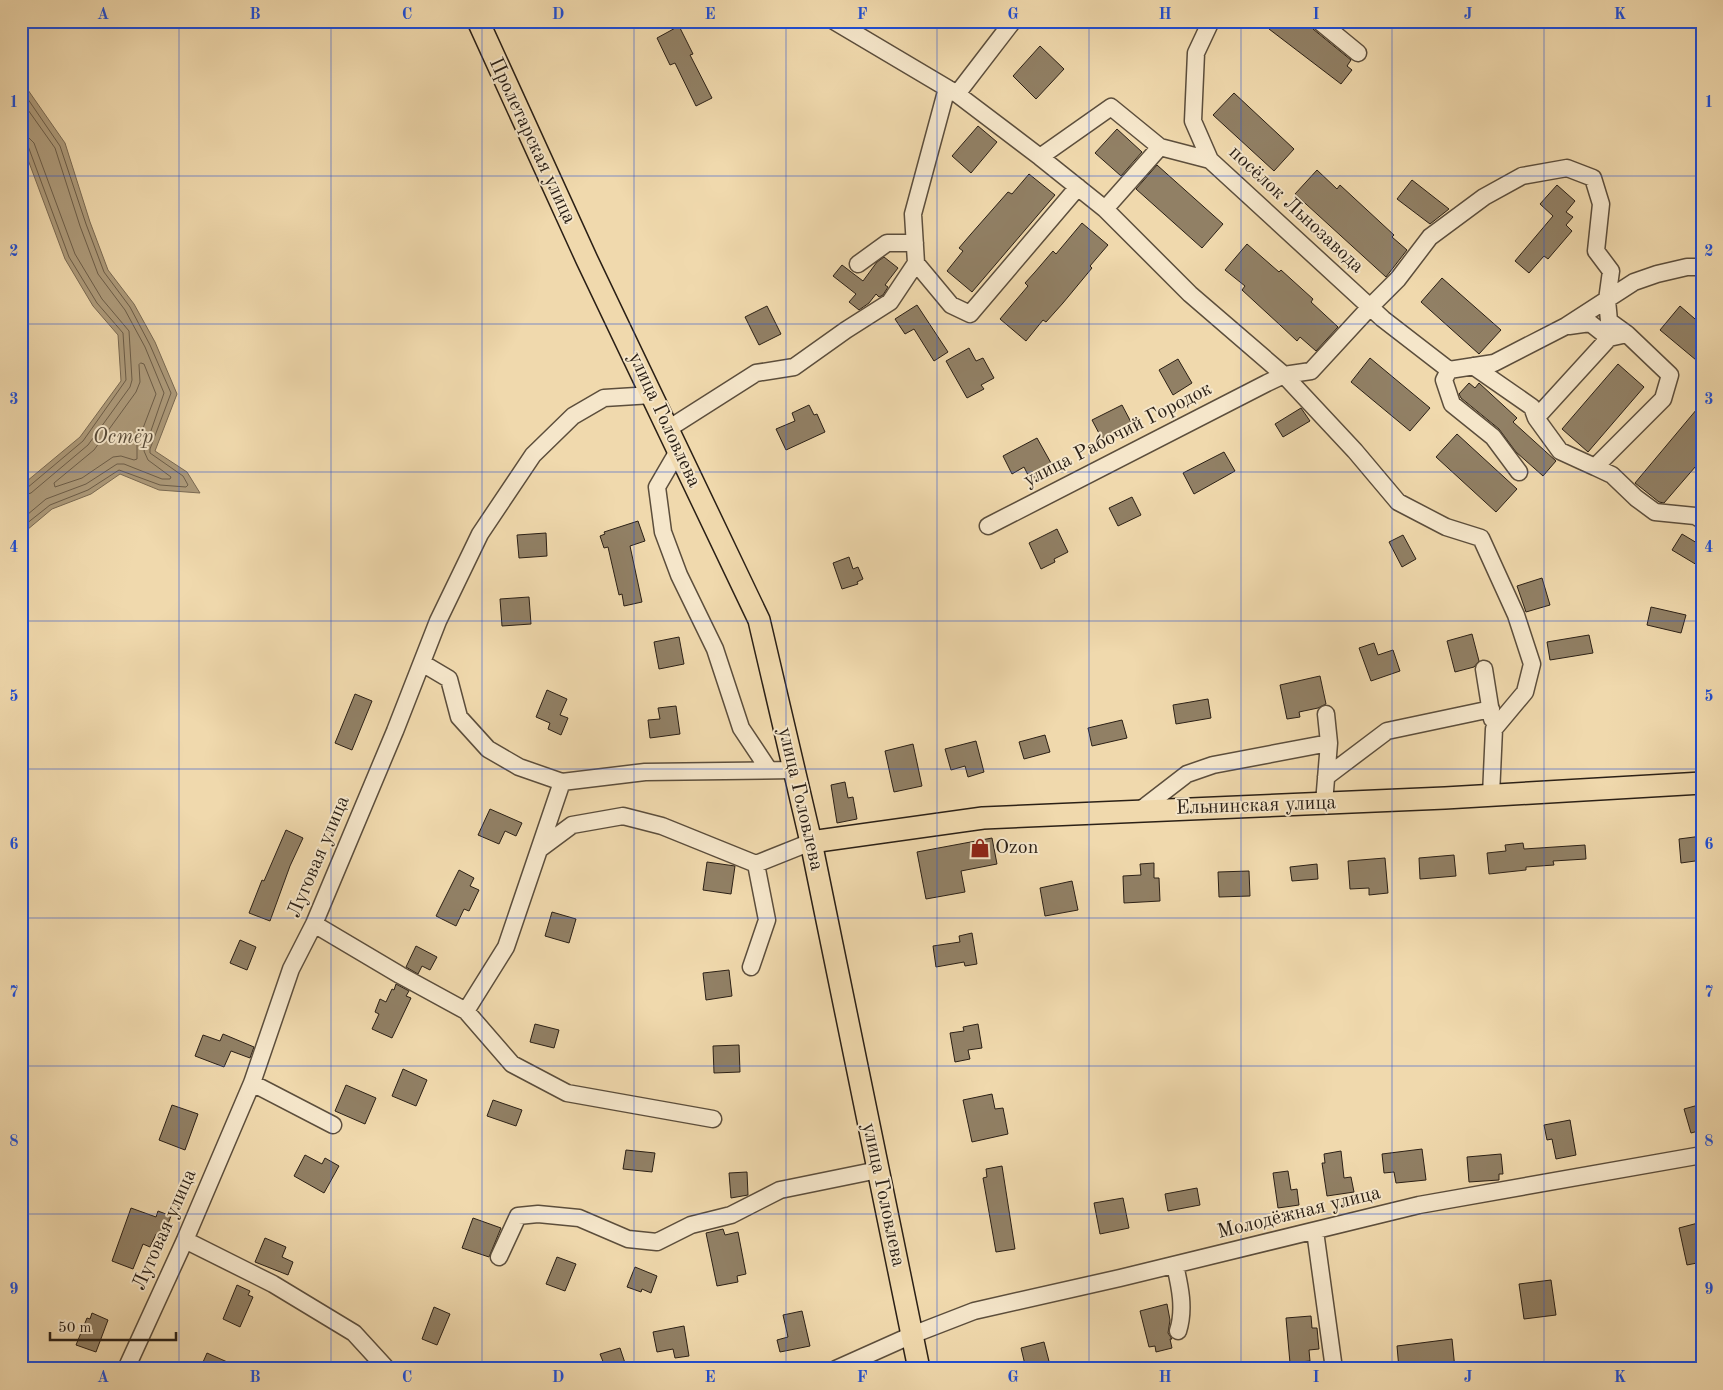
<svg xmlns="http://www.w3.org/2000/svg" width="1723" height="1390" font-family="'Old Standard TT',serif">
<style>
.water{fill:#ad9a7a;stroke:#796952}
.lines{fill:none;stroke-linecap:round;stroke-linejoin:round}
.shore{stroke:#6c5d48;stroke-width:1}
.building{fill:#918065;stroke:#2b2016}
.minor-casing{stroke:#5c4e3c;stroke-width:19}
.major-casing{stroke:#2b2016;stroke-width:24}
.minor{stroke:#f5e6ca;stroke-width:16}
.major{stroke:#f0d9ad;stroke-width:21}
.grid{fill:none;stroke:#1d4ed8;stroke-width:1;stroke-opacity:0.55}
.labels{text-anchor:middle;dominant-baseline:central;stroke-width:4;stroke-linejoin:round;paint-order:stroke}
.street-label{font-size:20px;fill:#2b2016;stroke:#f5e6ca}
.poi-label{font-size:20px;fill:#2b2016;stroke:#f5e6ca;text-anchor:start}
.water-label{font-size:21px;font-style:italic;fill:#584b39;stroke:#f5e6ca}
.neatline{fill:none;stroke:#1d4ed8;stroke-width:2}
.grid-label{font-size:16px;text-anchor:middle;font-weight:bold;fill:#1d4ed8}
</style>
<rect width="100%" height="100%" fill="#f0d9ad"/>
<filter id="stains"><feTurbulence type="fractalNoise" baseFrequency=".004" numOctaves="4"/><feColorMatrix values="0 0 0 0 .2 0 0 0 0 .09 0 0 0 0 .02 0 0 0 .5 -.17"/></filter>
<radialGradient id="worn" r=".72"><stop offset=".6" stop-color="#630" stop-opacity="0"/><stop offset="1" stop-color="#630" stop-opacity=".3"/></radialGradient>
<path class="water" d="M21 80 65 143 90 222 108 270 134 304 155 342 177 394 155 451 187 472 200 493 159 490 120 474 91 494 52 509 21 535V486L80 437 121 381 118 335 93 306 65 259 21 141Z"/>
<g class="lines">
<path class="shore" d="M21 89 60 146 86 224 104 272 130 307 150 345 171 393 150 449V453L183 476 188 485 186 487 160 485 119 470 88 490 50 505 21 528
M21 100 55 148 80 226 98 274 125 310 145 347 164 393 144 451 148 460 171 477 170 479H162L124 464H117L86 484 46 499 21 520
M21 136 29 138 34 143 75 254 102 299 129 331 132 380 130 387 88 445 31 493 21 496
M21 142H25L28 146 69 257 97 303 123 333 126 380 83 441 27 488 21 490
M141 363 144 364 156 394 137 444V459L134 460 121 456 113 457 82 478 55 487 54 483 94 450 136 392 140 382 139 365Z"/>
</g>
<path class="building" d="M1274 21H1309L1313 29 1351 60 1347 66 1352 70 1341 84 1269 29Z
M679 26 693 54 690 55 712 98 696 106 675 63 670 65 657 38Z
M1040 46 1064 69 1036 99 1013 76Z
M1234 93 1294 149 1274 171 1213 115Z
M978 126 997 142 971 173 952 156Z
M1117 129 1142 152 1121 176 1095 153Z
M1157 165 1223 224 1202 248 1136 189Z
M1317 170 1337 189 1340 185 1394 235 1392 237 1407 250 1386 277 1295 194Z
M1029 174 1055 195 972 292 947 271 963 251 959 248 971 234 1008 192 1012 194Z
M1412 180 1449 209 1430 224 1397 199Z
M1557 185 1575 201 1566 212 1573 217 1566 225 1572 231 1548 259 1544 256 1529 273 1515 261 1553 216 1540 204Z
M1082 223 1108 245 1090 266 1092 268 1063 303 1046 322 1043 320 1026 341 1000 319 1028 286 1025 283 1035 272 1053 251 1056 254Z
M1247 244 1279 272 1281 270 1313 299 1311 302 1338 327 1316 351 1300 337 1297 341 1280 325 1242 290 1245 286 1225 270Z
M884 257 898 268 885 285 888 287 883 295 879 297 876 294 869 303 859 310 849 302 856 294 833 276 842 265 863 281 877 262Z
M1442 278 1501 330 1479 354 1421 302Z
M917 305 948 352 934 361 914 329 905 334 895 319Z
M767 306 781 334 759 345 745 317Z
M1680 306 1702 325V365L1660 330Z
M969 348 976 361 983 358 994 378 981 385 984 389 967 398 946 361Z
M1370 358 1430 408 1410 431 1351 382Z
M1178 359 1192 383 1173 395 1159 370Z
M1618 364 1644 387 1588 452 1562 429Z
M1469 383 1475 388 1479 383 1517 418 1513 422 1556 461 1543 476 1516 452 1499 429 1461 398 1459 394Z
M1702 403V459L1664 503 1659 502 1635 483Z
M809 405 814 415 817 414 825 432 786 450 776 429 795 421 792 413Z
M1122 405 1132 424 1102 439 1092 420Z
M1301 408 1310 421 1283 437 1275 424Z
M1457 434 1517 489 1496 512 1436 457Z
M1037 438 1051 463 1044 467 1047 472 1031 481 1024 467 1012 474 1003 456Z
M1224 452 1235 471 1194 494 1183 473Z
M1132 497 1141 515 1118 526 1109 508Z
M638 521 645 541 630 546 642 602 624 606 622 594 619 595 608 547 604 548 600 536 605 534 604 532Z
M1057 529 1068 552 1054 559 1055 562 1041 569 1029 543Z
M546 533 547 556 519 558 517 535Z
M1682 534 1702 546V568L1672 550Z
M1403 535 1416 559 1402 567 1389 542Z
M849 557 853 569 858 567 863 579 857 582 858 584 842 589 833 563Z
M1542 578 1550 605 1526 612 1517 586Z
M529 597 531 624 502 626 500 599Z
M1651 607 1686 615 1681 633 1647 625Z
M1472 634 1479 661 1474 667 1455 672 1447 641Z
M1589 635 1593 653 1550 660 1547 642Z
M679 637 684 664 659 669 654 642Z
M1374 643 1378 655 1393 650 1400 671 1371 681 1359 648Z
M1320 676 1326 704 1318 708 1299 712 1300 717 1287 719 1280 685Z
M547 690 567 699 560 715 568 718 561 735 548 729 550 723 536 717Z
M355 694 372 701 352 750 335 743Z
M1208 699 1211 718 1176 724 1173 705Z
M676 706 680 734 650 738 648 720 660 719 658 708Z
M1122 720 1127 738 1092 746 1088 728Z
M1045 735 1050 752 1024 759 1019 742Z
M976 741 984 772 968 777 965 766 951 770 945 749Z
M913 744 922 786 894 792 885 751Z
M845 782 848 798 853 797 857 819 837 823 831 785Z
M490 809 522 823 516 836 505 831 499 844 478 835Z
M286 830 303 838 290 866 270 921 249 913 262 880 264 881Z
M1702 836V860L1681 863 1679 839Z
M992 838 997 864 961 871 965 892 926 899 917 852Z
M1523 843 1524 849 1585 845 1586 859 1553 861 1554 865 1526 867V870L1489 874 1487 853 1506 851 1505 845Z
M1454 855 1456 876 1420 879 1419 858Z
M1385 858 1388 893 1369 895V888L1350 889 1348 861Z
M707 862 735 866 731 894 703 890Z
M1154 863V878H1159L1160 901 1124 903 1123 876 1141 875 1140 864Z
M1317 864 1318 879 1292 881 1290 867Z
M459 870 474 878 470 886 479 890 469 911 464 909 456 926 436 916Z
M1249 871 1250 896 1219 897 1218 872Z
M1072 881 1078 910 1045 916 1040 888Z
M552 912 576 919 569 943 545 936Z
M972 933 977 964 965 966 964 962 936 967 933 946 960 942 959 936Z
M240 940 256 947 247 970 230 963Z
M416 946 437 957 430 970 422 966 418 974 406 967Z
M729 970 732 996 706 1000 703 973Z
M396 984 409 991 406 996 411 998 392 1038 372 1029 379 1014 375 1012 380 999 386 1002 392 989 394 990Z
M535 1024 559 1030 554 1048 530 1042Z
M978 1024 982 1048 968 1050 970 1059 955 1062 950 1033 964 1031 963 1027Z
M223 1034 254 1047 250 1058 231 1051 224 1067 195 1056 203 1035 220 1041Z
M739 1045 740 1072 714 1073 713 1046Z
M403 1069 427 1080 416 1106 392 1096Z
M346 1085 376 1098 365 1124 335 1111Z
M992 1094 995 1109 1003 1108 1008 1134 972 1142 963 1100Z
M493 1100 522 1110 516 1126 487 1116Z
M1702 1104V1130L1691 1133 1684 1109Z
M172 1105 198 1114 185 1150 159 1140Z
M1570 1120 1576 1155 1556 1159 1552 1139 1547 1140 1544 1125Z
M1422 1149 1426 1180 1396 1183 1394 1172 1384 1173 1382 1154Z
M626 1150 655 1153 652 1172 623 1169Z
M1341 1151 1344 1178 1351 1177 1354 1192 1327 1196 1322 1163H1325L1324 1154Z
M1501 1154 1503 1174H1499V1180L1469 1182 1467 1157Z
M305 1155 322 1164 325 1158 339 1166 324 1193 294 1176Z
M1002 1166 1015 1249 996 1252 983 1178 987 1177 986 1169Z
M1288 1171 1291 1190 1297 1189 1299 1205 1278 1208 1273 1173Z
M747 1172 748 1195 731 1198 729 1173Z
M1197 1188 1200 1205 1168 1211 1165 1194Z
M1123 1198 1129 1228 1100 1234 1094 1203Z
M131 1208 156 1217 158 1211 171 1216 163 1236 156 1234 150 1247 143 1244 133 1269 112 1261Z
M473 1218 501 1228 489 1257 462 1248Z
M1698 1223 1699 1231 1702 1230V1262L1687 1265 1679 1228Z
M723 1229 725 1235 738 1232 746 1274 737 1276 738 1282 717 1286 706 1233Z
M265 1238 286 1247 282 1257 293 1262 288 1275 255 1262Z
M557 1257 576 1264 565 1291 546 1284Z
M635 1267 657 1276 651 1293 642 1289 641 1292 627 1287Z
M1551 1280 1556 1315 1524 1319 1519 1284Z
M237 1285 250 1291 248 1295 253 1297 240 1327 223 1319Z
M1167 1304 1170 1320 1168 1333 1172 1339H1170L1172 1348 1156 1352 1155 1346 1149 1347 1140 1311Z
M434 1307 450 1314 437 1345 422 1339Z
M802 1311 810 1346 780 1352 777 1340 788 1337 783 1315Z
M92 1313 108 1320 96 1352 76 1345 87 1318 90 1319Z
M1311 1316 1312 1328H1317L1319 1349 1309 1350 1310 1361 1290 1363 1286 1318Z
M684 1326 689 1356 675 1358 673 1349 657 1352 653 1332Z
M1452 1339 1455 1369H1399L1397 1346Z
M1044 1342 1051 1369H1026L1021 1348Z
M620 1348 627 1369H606L600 1354Z
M207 1353 243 1369H200Z"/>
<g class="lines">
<defs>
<path id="minor" d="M834 21 957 94 1040 157 1105 209 1190 294 1284 375 1355 451 1398 502 1446 527 1481 538 1516 615 1532 664 1525 692 1494 729 1491 795
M1319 21 1358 53
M947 88 913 214 916 263 951 305 970 314 1078 187
M957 94 1013 21
M1040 157 1111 107 1160 147 1210 160 1370 307 1398 279 1430 237 1484 197 1522 176 1567 168 1593 178 1601 204 1596 251 1611 271 1607 300 1609 321 1627 334 1670 375 1663 399 1595 467 1560 451 1536 418 1609 338 1627 334
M1210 160 1193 121 1196 53 1211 21
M1105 209 1160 147
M858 264 887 243H915
M1569 326 1590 323 1609 338
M1473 366 1532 407 1536 418
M1449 370 1444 380 1452 404 1493 437 1519 472
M668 429 756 373 794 367 846 330 890 302 916 263
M678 451 657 487 663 532 679 575 715 649 741 728 769 770
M1595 467 1612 475 1636 498 1655 512 1695 516 1702 520
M988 526 1267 383 1284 375 1311 371 1370 307 1383 319 1449 370 1494 363 1566 326 1634 282 1657 274 1687 267H1702
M422 663 449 679 459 717 488 749 519 767 562 782
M1484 669 1492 719
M1326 777 1387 731 1491 709
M1324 803 1329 743 1326 714
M1139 811 1187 774 1213 765 1329 743
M541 848 572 825 623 816 662 826 756 864 767 920 751 967
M756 864 811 842
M314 924 400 975 466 1011 512 1064 567 1093 713 1119
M466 1011 506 947 562 782 645 772 794 770
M252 1083 333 1125
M1315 1231 1334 1369
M185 1240 273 1284 354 1333 387 1369
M499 1257 518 1216 538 1214 579 1218 628 1239 657 1242 691 1225 731 1215 780 1190 878 1170
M1175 1265C1180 1287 1185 1309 1178 1331
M126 1369 185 1240 252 1083 291 969 314 924 395 731 438 621 480 534 533 455 573 416 604 398 652 395
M836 1369 912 1335 974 1311 1120 1278 1419 1205 1702 1155"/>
<path id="major" d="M478 21 587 260 759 620 811 842 919 1369
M811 842 983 818 1445 798 1702 783"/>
</defs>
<use href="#minor" class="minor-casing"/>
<use href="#major" class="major-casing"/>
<use href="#minor" class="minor"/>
<use href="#major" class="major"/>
</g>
<path class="grid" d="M179 21V1369M331 21V1369M482 21V1369M634 21V1369M786 21V1369M937 21V1369M1089 21V1369M1241 21V1369M1392 21V1369M1544 21V1369M21 176H1702M21 324H1702M21 472H1702M21 621H1702M21 769H1702M21 918H1702M21 1066H1702M21 1214H1702"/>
<defs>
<symbol id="shop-bare" viewBox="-9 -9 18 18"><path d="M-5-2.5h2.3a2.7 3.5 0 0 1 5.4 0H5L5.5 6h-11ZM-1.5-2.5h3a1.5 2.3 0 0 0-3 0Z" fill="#8f2418" stroke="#f5e6ca" stroke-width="2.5" paint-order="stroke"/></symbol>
</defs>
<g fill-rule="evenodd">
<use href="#shop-bare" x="966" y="834" width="28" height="28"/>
</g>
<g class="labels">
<g class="street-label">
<text transform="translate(532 141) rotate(65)">Пролетарская улица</text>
<text transform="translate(1296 210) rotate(43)">посёлок Льнозавода</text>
<text transform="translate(664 420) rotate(65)">улица Головлева</text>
<text transform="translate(1118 435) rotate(-27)">улица Рабочий Городок</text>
<text transform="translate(800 799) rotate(77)">улица Головлева</text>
<text transform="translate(1256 806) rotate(-2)">Ельнинская улица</text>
<text transform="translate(319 857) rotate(-67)">Луговая улица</text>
<text transform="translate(883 1195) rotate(78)">улица Головлева</text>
<text transform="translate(1299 1213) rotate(-14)">Молодёжная улица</text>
<text transform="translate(165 1230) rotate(-66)">Луговая улица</text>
</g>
<g class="poi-label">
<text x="995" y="848">Ozon</text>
</g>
<g class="water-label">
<text x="123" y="437">Остёр</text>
</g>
</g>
<rect width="1723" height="1390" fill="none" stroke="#f0d9ad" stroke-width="55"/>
<path d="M50 1332v8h126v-8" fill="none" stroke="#2b2016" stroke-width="2.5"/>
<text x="58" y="1332" font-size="15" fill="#2b2016" stroke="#f5e6ca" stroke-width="4" paint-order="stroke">50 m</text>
<rect x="28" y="28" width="1668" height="1334" class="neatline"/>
<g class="grid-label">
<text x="103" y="19">A</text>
<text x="255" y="19">B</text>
<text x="407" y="19">C</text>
<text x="558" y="19">D</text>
<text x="710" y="19">E</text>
<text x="862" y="19">F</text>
<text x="1013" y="19">G</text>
<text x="1165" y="19">H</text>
<text x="1316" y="19">I</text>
<text x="1468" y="19">J</text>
<text x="1620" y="19">K</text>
<text x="14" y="107">1</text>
<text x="1709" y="107">1</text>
<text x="14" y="256">2</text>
<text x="1709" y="256">2</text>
<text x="14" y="404">3</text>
<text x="1709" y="404">3</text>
<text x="14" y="552">4</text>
<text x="1709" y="552">4</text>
<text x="14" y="701">5</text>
<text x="1709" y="701">5</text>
<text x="14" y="849">6</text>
<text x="1709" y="849">6</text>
<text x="14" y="997">7</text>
<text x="1709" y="997">7</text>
<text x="14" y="1146">8</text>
<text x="1709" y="1146">8</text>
<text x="14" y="1294">9</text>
<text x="1709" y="1294">9</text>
<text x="103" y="1382">A</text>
<text x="255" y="1382">B</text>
<text x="407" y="1382">C</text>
<text x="558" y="1382">D</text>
<text x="710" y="1382">E</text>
<text x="862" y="1382">F</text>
<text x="1013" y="1382">G</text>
<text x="1165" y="1382">H</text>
<text x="1316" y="1382">I</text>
<text x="1468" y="1382">J</text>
<text x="1620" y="1382">K</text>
</g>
<rect width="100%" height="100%" filter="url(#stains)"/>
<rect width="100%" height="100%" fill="url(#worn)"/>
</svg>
